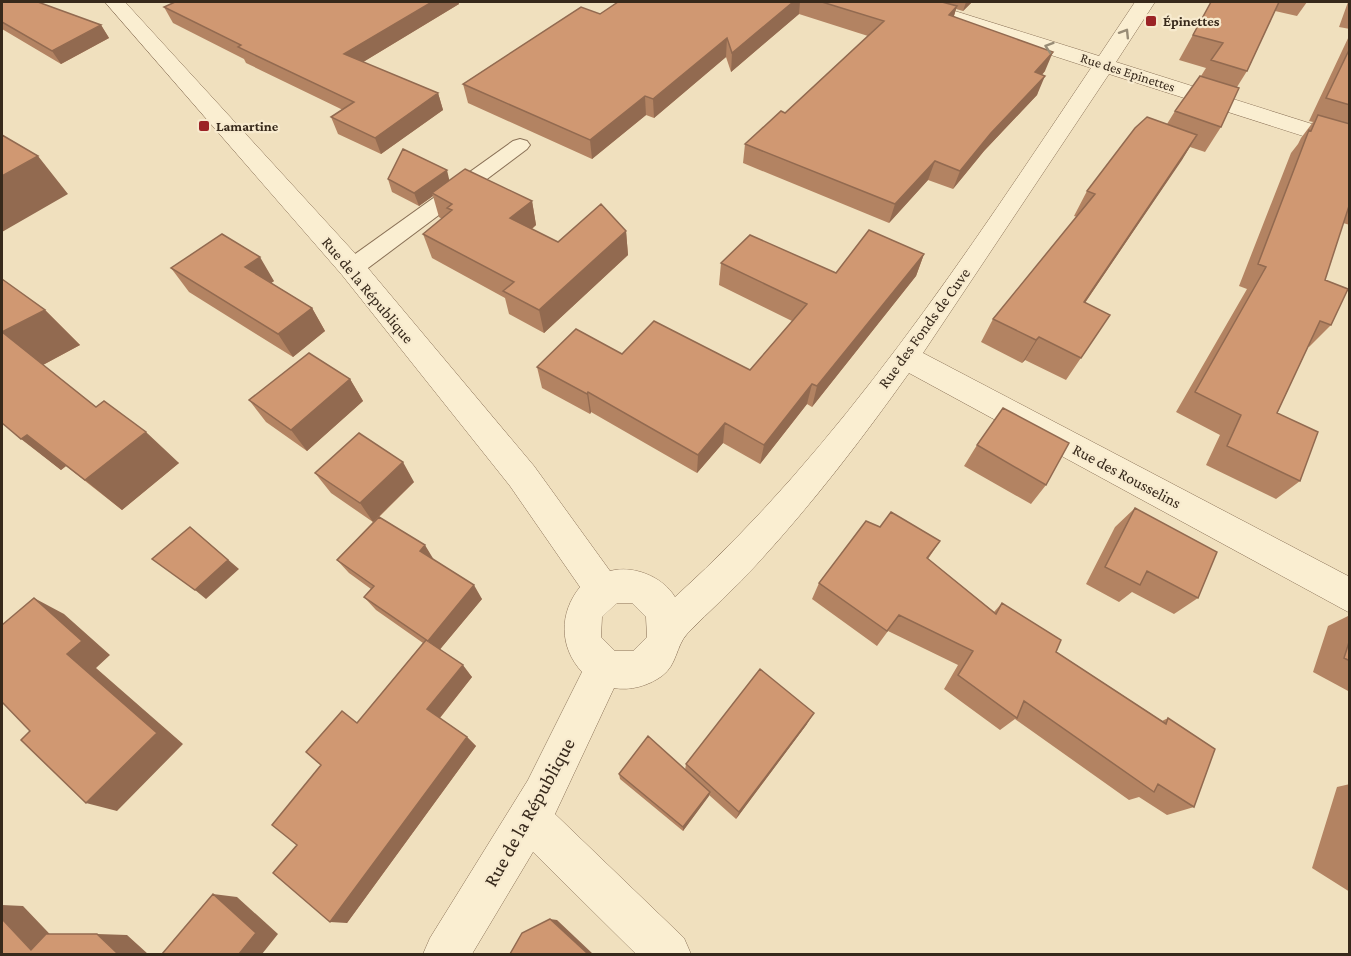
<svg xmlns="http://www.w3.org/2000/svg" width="1351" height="956" font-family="'Crimson Pro',serif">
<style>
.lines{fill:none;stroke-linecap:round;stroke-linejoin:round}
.service-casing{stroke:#897056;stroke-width:2}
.minor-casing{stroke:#897056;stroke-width:1}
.service{fill:#faeed1;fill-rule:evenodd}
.minor{fill:#faeed1;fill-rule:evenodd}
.wall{fill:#b38362}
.shaded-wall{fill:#926a50}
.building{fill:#d09872;stroke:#926a50;stroke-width:1.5}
.oneway{stroke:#988c76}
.poi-dot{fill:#9b2326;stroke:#f7eace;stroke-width:2}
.labels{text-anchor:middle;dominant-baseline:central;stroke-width:4.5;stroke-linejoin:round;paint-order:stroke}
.far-poi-label{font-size:14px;font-weight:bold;fill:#37291b;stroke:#f7eace;text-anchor:start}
.far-street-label{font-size:14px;fill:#37291b;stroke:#f7eace}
.street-label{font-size:16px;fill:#37291b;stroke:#f7eace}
.near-street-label{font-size:20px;fill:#37291b;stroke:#f7eace}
</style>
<rect width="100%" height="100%" fill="#f0e0be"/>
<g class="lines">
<defs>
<path id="service" d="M520 139 527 141 530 145 527 149 360 274 352 276 344 274 340 268 344 262 513 141Z"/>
<path id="minor" d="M105 2H125L362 261 534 466 610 571C633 565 662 576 675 597 841 447 967 253 1091 68L900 6 897 2H926L1099 56 1135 2H1155L1116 62 1350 136V151L1109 74 923 353 1350 577V613L909 373C862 439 813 503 758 563 736 588 710 610 687 634 676 646 677 665 662 676 648 686 630 691 614 688L555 814 684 938 691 954H636L533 852 472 954H423L430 938 528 780 582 672C559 647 559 613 580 587L510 486 342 275ZM617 603H632L646 617 647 637 633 651H615L601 637 602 617Z"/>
</defs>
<use href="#service" class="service-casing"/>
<use href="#minor" class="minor-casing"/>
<use href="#service" class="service"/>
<use href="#minor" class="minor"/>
</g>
<path class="wall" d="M2 2 101 25 109 38 61 64 2 29Z
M175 2H458L459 4 363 62 438 93 443 110 381 154 338 134 331 117 343 110 246 63 244 59 173 23 164 7Z
M618 2H972L963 11 956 9 954 16 1045 71 1042 75 1037 95 984 151 953 189 928 180 889 223 743 163 745 144 785 113 868 36 799 14 731 72 726 57 654 118 646 115 592 159 468 103 463 84 600 14Z
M1211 2H1307L1297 16 1275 11 1247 71 1237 87 1221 127 1205 152 1190 147 1085 303 1110 315 1066 380 1025 360 1022 363 981 342 993 319 1077 217 1074 216 1087 191 1167 124 1175 111 1201 76 1206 68 1179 60Z
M1348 2H1350V29L1339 27Z
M1350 34V225L1343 223 1325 280 1331 325 1309 347 1308 346 1277 413 1300 481 1276 499 1206 465 1220 435 1176 412 1247 289 1239 286 1291 153 1298 144 1301 138 1313 122 1309 121Z
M388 179 449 180 532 201 536 225 532 229 558 242 626 231 628 255 544 333 509 314 505 298 432 258 423 234 442 219 439 217 433 196 419 206 392 192Z
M924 254 916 276 812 407 807 404 760 464 723 443 697 473 591 412 590 414 542 388 537 367 622 354 750 370 792 321 719 285 721 263 836 273Z
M171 268 274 281 271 283 312 308 325 331 293 357 189 292Z
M45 310 80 345 43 365 96 407 179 463 122 510 66 466 61 470 2 423Z
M350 379 363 401 307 451 266 422 249 400Z
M977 445 1046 485 1031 504 964 466Z
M315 473 414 482 379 517 482 599 440 649 472 677 440 718 467 737 476 746 347 923 297 845 358 722 423 643 376 610 364 597 371 589 349 573 337 560 373 522 331 493Z
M1135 508 1198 598 1174 614 1132 592 1119 602 1086 584 1115 527Z
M880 527 940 541 928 559 994 612 1002 603 1056 652 1162 721 1168 718 1194 807 1167 815 1139 797 1129 800 1015 719 1000 730 944 689 958 665 888 631 877 646 812 599 819 583Z
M1350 615V692L1313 672 1328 626Z
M807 724 736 819 709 795 683 831 620 779 619 774 685 770 686 764Z
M1350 784V892L1312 868 1337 787Z"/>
<path class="shaded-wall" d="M432 2H458L459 4 350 70 344 54Z
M793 2H800L799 14 731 72 732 53Z
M966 2H972L963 11Z
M957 6 951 25 949 15Z
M101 25 109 38 61 64 52 51Z
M727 38 726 57 654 118 653 99Z
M1053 52 1045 71 1027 91 1035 72Z
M1045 76 1037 95 984 151 953 189 960 171 991 133Z
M438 93 443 110 381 154 375 138Z
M645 96 646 115 592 159 590 140Z
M1197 135 1182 160 1069 326 1084 302Z
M38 156 68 194 2 232V176Z
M935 161 928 180 889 223 895 204Z
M447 170 450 183 432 193 433 196 419 206 414 193Z
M532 201 536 225 515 243 510 218Z
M626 231 628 255 544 333 539 310Z
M924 254 916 276 812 407 817 386Z
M260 257 274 281 260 291 245 267Z
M312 308 325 331 293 357 278 334Z
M45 310 80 345 39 367 2 332Z
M1039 337 1025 360 1022 363 1036 340Z
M350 379 363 401 307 451 291 430Z
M812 384 807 404 760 464 764 445Z
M588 392 591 412 590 414 587 394Z
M725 423 723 443 697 473 698 455Z
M146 432 179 463 122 510 85 480Z
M27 435 66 466 61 470 21 439Z
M403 462 414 482 373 522 360 503Z
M190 527 239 569 206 599 195 590Z
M425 545 434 560 420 551Z
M474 585 482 599 437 653 427 641Z
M34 598 64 614 110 655 96 668 183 744 117 811 86 803 67 654Z
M463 665 472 677 438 720 427 709Z
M814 713 807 724 736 819 739 812Z
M467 737 476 746 347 923 330 922Z
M710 792 709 796 683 831V827Z
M213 894 237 897 278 934 262 954H239Z
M2 905 23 906 65 950H31L2 919Z
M550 919 557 920 593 954H588Z
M97 934 127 935 148 954H118Z"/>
<path class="building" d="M2 2H38L101 25 52 51 2 22Z
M175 2H432L344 54 438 93 375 138 331 117 354 102 238 47 241 45 164 7Z
M618 2H793L732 53 727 38 653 99 645 96 590 140 463 84 581 7 600 14Z
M822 2H942L957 6 949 15 1053 52 1035 72 1045 76 991 133 960 171 935 161 895 204 745 144 781 111 785 113 884 21Z
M1211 2H1279L1247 71 1211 60 1223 43 1193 35Z
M1350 48V105L1326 98Z
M1200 76 1239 88 1221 127 1175 111Z
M1318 115 1350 124V203L1325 280 1348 289 1331 325 1320 321 1277 413 1318 432 1300 481 1227 446 1241 415 1195 392 1266 267 1258 264 1309 130 1311 131Z
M1147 117 1197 135 1084 302 1110 315 1081 358 1039 337 1036 340 993 319 1095 194 1087 191 1135 128Z
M2 135 38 156 2 176Z
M403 149 447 170 414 193 388 179Z
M465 169 532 201 510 218 558 242 601 204 626 231 539 310 503 291 514 282 423 234 452 210 447 208 452 204 432 193Z
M869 230 924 254 817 386 812 384 764 445 725 423 698 455 588 392 587 394 537 367 576 329 622 354 654 321 750 370 807 304 721 263 750 235 836 273Z
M222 234 260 257 245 267 312 308 278 334 171 268Z
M2 279 45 310 2 332 96 407 104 401 146 432 85 480 27 435 21 439 2 423Z
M309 353 350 379 291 430 249 400Z
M1003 408 1069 443 1046 485 977 445Z
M359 433 403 462 360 503 315 473Z
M1135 508 1217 552 1198 598 1147 571 1140 585 1105 567Z
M891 512 940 541 927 558 996 614 1002 603 1061 640 1056 652 1166 724 1168 718 1215 749 1194 807 1158 784 1154 792 1024 701 1017 718 958 675 973 651 899 615 887 631 819 583 866 521 880 527Z
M379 517 425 545 420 551 474 585 428 641 364 597 374 586 337 560Z
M190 527 228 560 195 590 152 559Z
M34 598 82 641 67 654 157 733 86 803 21 740 30 731 2 702V625Z
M1350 639V661L1344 658Z
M426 640 463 665 427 709 467 737 330 922 273 873 297 845 272 825 321 765 306 752 342 711 357 723Z
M760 669 814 713 739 812 686 764Z
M648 736 710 792 683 827 619 774Z
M213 894 256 933 239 954H162Z
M2 919 31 950 46 934H97L118 954H2Z
M550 919 588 954H510L522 933Z"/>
<defs><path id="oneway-chevron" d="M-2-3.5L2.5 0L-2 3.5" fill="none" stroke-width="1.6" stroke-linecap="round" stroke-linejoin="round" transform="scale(1.5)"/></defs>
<g class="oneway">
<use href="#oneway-chevron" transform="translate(1125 33) rotate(-58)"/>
<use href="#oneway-chevron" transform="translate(1049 47) rotate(-162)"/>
</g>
<g class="poi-dot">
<rect x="1145" y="15" width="12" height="12" rx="3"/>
<rect x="198" y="120" width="12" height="12" rx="3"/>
</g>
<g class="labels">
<g class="far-poi-label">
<text x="1163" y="21">Épinettes</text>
<text x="216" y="126">Lamartine</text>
</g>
<g class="far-street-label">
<text transform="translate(1128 72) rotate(18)">Rue des Epinettes</text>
</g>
<g class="street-label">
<text transform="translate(368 290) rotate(50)">Rue de la République</text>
<text transform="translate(924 328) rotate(-54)">Rue des Fonds de Cuve</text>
<text transform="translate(1127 476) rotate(28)">Rue des Rousselins</text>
</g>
<g class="near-street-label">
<text transform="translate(529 812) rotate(-61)">Rue de la République</text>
</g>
</g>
<rect width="1351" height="956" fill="none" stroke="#37291b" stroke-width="6"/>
</svg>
